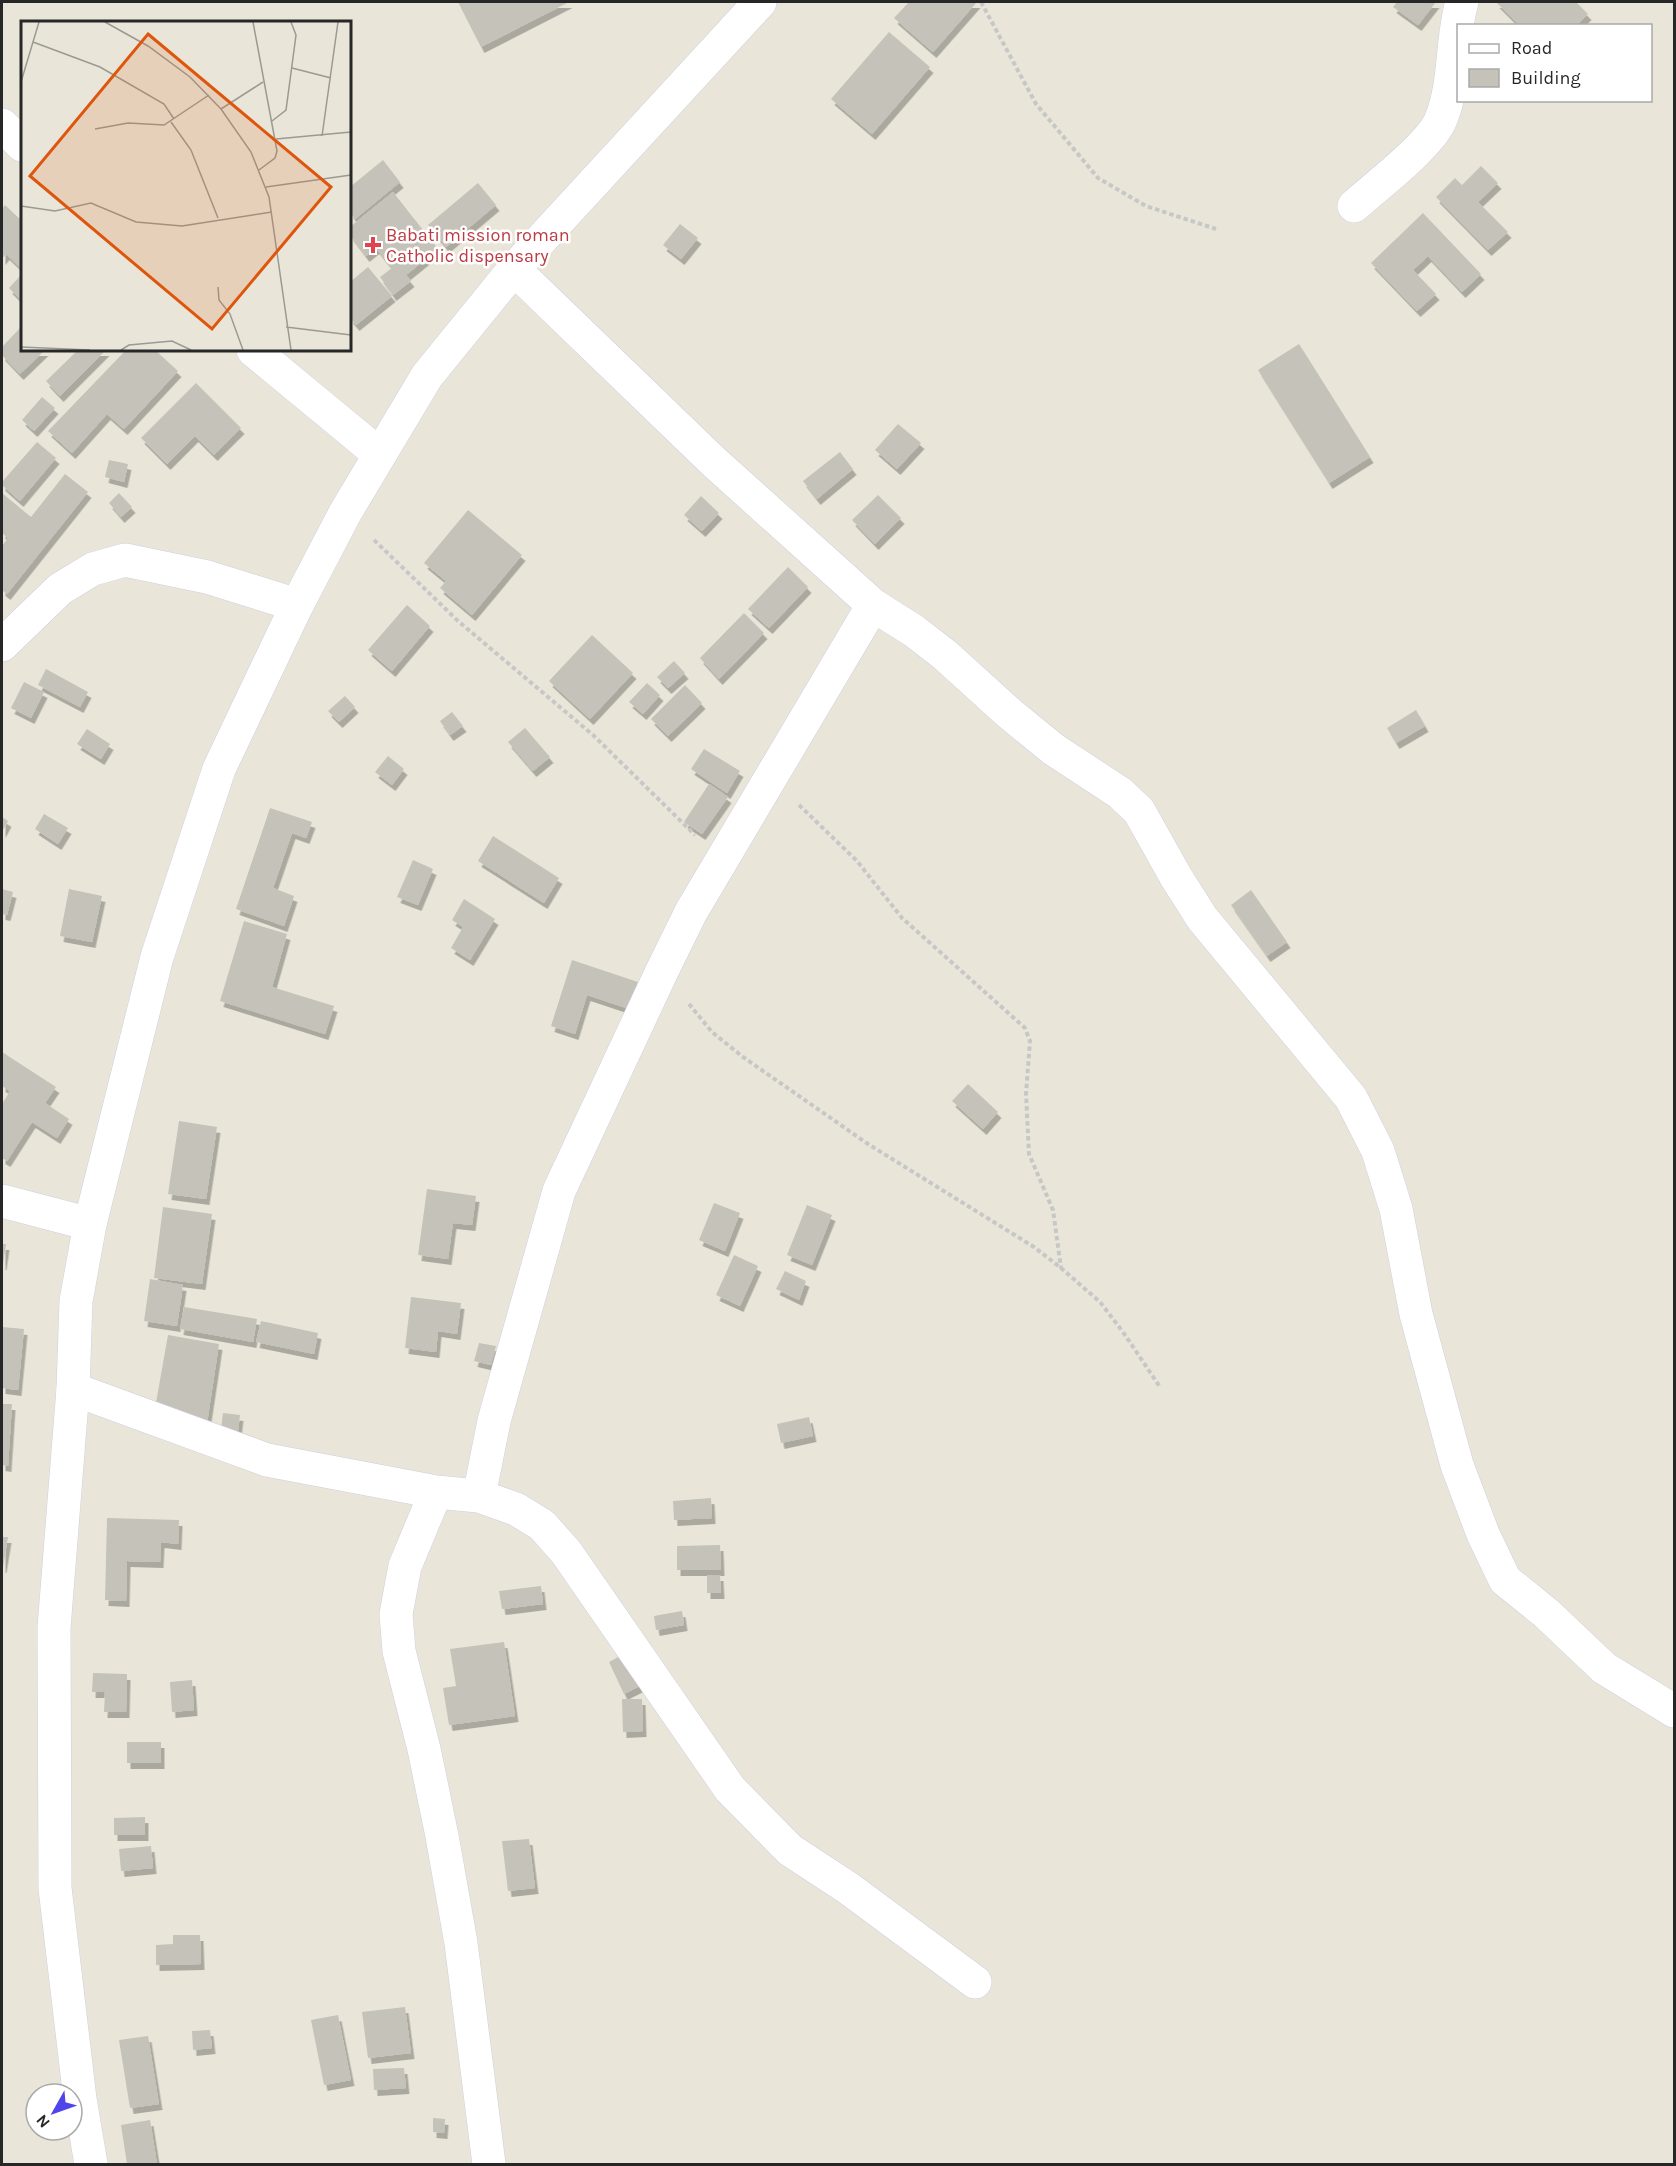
<svg xmlns="http://www.w3.org/2000/svg" width="1676" height="2166" font-family="Karla,sans-serif">
<style>
.building{fill:#c4c2b9;filter:url(#shadow)}
.lines{fill:none;stroke-linecap:round;stroke-linejoin:round}
.minor-casing{stroke:#d0cfdf;stroke-width:34}
.tertiary-casing{stroke:#d0cfdf;stroke-width:34}
.path{stroke:#c7c7c7;stroke-width:4;stroke-dasharray:4.5 3;stroke-linecap:butt}
.minor{stroke:#fff;stroke-width:33}
.tertiary{stroke:#fff;stroke-width:33}
.health-dot{fill:#e0444e;stroke:#fff;stroke-width:2}
.labels{text-anchor:middle;dominant-baseline:central;stroke-width:5;stroke-linejoin:round;paint-order:stroke}
.health-label{font-size:18px;fill:#be3a42;stroke:#fff;text-anchor:start}
.inset-road{fill:none;stroke:#9b9a92;stroke-width:1.5}
.view{fill:#de560d;fill-opacity:0.15;stroke:#de560d;stroke-width:3}
.inset-edge{fill:none;stroke:#272727;stroke-width:3}
</style>
<defs>
<filter id="shadow"><feDropShadow dx="3.5" dy="6" stdDeviation="0" flood-color="#0004"/></filter>
</defs>
<rect width="100%" height="100%" fill="#e9e6d9"/>
<path class="building" d="M458 2H569L481 47Z
M909 2H977L933 52 894 18Z
M1397 2H1436L1418 25 1393 7Z
M1496 2H1576L1588 14 1576 26H1520Z
M889 32 930 67 872 134 831 99Z
M383 160 400 182 355 219 350 212V187Z
M1481 166 1498 183 1478 202 1508 232 1488 250 1436 197 1455 178 1462 185Z
M478 183 496 205 446 247 428 225Z
M393 192 438 249 406 275 411 281 393 295 380 277 392 268 376 248 366 256 350 235V227Z
M5 205 22 221V269L6 254 2 259V209Z
M1423 213 1481 274 1462 292 1428 256 1413 270 1436 294 1417 311 1371 263Z
M680 224 698 238 681 259 663 245Z
M368 267 392 296 356 325 350 318V282Z
M22 274V301L9 288Z
M22 326V350H45L20 374 2 355V347Z
M1299 344 1370 457 1329 483 1258 370Z
M78 350H106L60 396 46 381Z
M126 350H155L178 371 124 429 107 414 72 453 48 431Z
M196 383 241 428 214 455 195 436 167 464 141 438Z
M42 397 55 408 34 431 22 420Z
M898 424 921 443 897 469 875 450Z
M37 442 56 458 20 501 2 485V482Z
M840 452 853 469 817 499 803 481Z
M109 460 128 464 124 482 105 477Z
M65 474 88 492 7 594 2 590V546L8 538 2 533V493L31 517Z
M119 493 132 507 121 517 109 503Z
M878 495 901 518 875 544 852 520Z
M701 496 719 513 702 531 684 515Z
M468 510 522 555 472 615 440 588 446 581 424 563Z
M788 567 808 587 769 628 748 609Z
M407 605 430 626 392 671 368 650Z
M744 613 764 633 719 679 700 658Z
M592 635 633 673 590 719 549 681Z
M674 661 685 673 668 688 657 677Z
M46 669 88 692 80 707 38 685Z
M24 682 44 692 31 718 11 708Z
M647 683 660 695 643 714 629 702Z
M685 685 702 703 668 736 651 719Z
M345 696 355 707 339 722 328 711Z
M1416 710 1425 726 1396 743 1387 728Z
M452 712 463 726 450 735 440 721Z
M525 728 550 757 533 771 508 742Z
M87 729 110 744 101 759 77 744Z
M704 749 740 771 727 793 691 769Z
M388 756 404 769 392 785 375 772Z
M709 784 728 797 702 834 684 822Z
M270 808 312 822 306 838 292 833 273 888 294 896 284 926 236 909Z
M44 814 68 828 58 844 35 829Z
M2 817 8 821 2 832Z
M493 836 559 878 544 903 478 861Z
M413 860 433 869 418 905 397 897Z
M2 889 13 892 7 915 2 914Z
M69 889 102 896 92 942 60 936Z
M1251 890 1287 942 1267 956 1231 905Z
M464 899 495 919 470 960 451 948 463 927 452 920Z
M244 921 287 934 272 987 334 1006 325 1034 220 1001Z
M572 960 638 982 629 1009 587 995 575 1034 551 1026Z
M2 1052 56 1087 45 1103 69 1119 57 1138 32 1122 7 1161 2 1158V1104L10 1091 2 1086Z
M968 1084 998 1112 983 1129 952 1101Z
M179 1121 217 1127 206 1199 168 1194Z
M427 1189 476 1196 472 1225 453 1223 448 1259 418 1255Z
M714 1203 740 1213 725 1251 699 1240Z
M807 1205 832 1215 812 1265 787 1255Z
M163 1207 212 1214 202 1284 154 1278Z
M2 1244H6L3 1264H2Z
M734 1255 758 1266 740 1306 716 1295Z
M785 1271 806 1281 799 1300 776 1289Z
M150 1279 183 1285 177 1326 144 1321Z
M411 1297 461 1303 457 1334 438 1331 436 1352 405 1348Z
M184 1307 257 1319 253 1342 180 1329Z
M261 1321 318 1333 314 1354 256 1342Z
M2 1327 24 1329 18 1390 2 1388Z
M168 1335 219 1344 207 1423 154 1414Z
M479 1343 496 1346 491 1365 474 1361Z
M2 1404H12L8 1466 2 1465Z
M223 1413 240 1415 238 1431 221 1429Z
M809 1417 813 1436 781 1443 777 1424Z
M711 1498 712 1518 674 1520 673 1501Z
M107 1518 179 1520 178 1544 161 1542 160 1562 127 1561 126 1601 105 1600Z
M2 1537H8L3 1567H2Z
M720 1545 721 1570H677V1546Z
M707 1575H720L721 1593H707Z
M541 1586 543 1604 502 1609 499 1591Z
M682 1611 684 1625 656 1630 654 1616Z
M504 1642 515 1716 449 1725 443 1688 456 1686 450 1649Z
M624 1654 640 1686 624 1694 609 1662Z
M93 1673 127 1674 126 1712H104L105 1692H92Z
M192 1680 194 1710 172 1712 170 1682Z
M622 1699H642L643 1731 623 1732Z
M127 1742H161V1763H127Z
M145 1817V1835H114V1818Z
M529 1839 535 1888 508 1891 502 1841Z
M151 1846 153 1868 121 1871 119 1849Z
M173 1935H200L201 1964 156 1965V1945L173 1944Z
M405 2007 411 2053 368 2058 362 2012Z
M338 2015 351 2080 324 2085 311 2020Z
M210 2030 212 2048 193 2050 192 2031Z
M148 2036 159 2104 130 2108 119 2040Z
M404 2068 406 2088 374 2090 373 2069Z
M433 2118 445 2119 444 2133 433 2132Z
M150 2120 157 2164H127L121 2125Z"/>
<g class="lines">
<defs>
<path id="minor" d="M2 125 22 145
M1354 206C1375 187 1432 144 1441 119 1456 82 1451 39 1462 2
M514 269 714 462 873 605 914 631 945 655 1009 713 1053 749 1120 793 1139 811 1176 877 1202 918 1351 1098 1378 1151 1396 1209 1416 1314 1457 1465 1483 1534 1505 1580 1546 1613 1604 1668 1674 1711
M253 350 379 454
M2 645 60 589 93 569 125 560 207 577 297 605
M2 1201 90 1224
M73 1389 267 1460 436 1492 479 1496 516 1509 542 1525 566 1552 730 1789 790 1850 848 1888 975 1982
M436 1492 405 1566 396 1614 399 1651 424 1749 442 1836 461 1943 489 2164
M479 1496 494 1421 559 1191 662 971 691 912 873 605"/>
<path id="tertiary" d="M91 2164 80 2099 55 1888 54 1628 73 1389 76 1301 90 1224 157 957 219 769 297 605 345 513 427 376 514 269 760 2"/>
</defs>
<use href="#minor" class="minor-casing"/>
<use href="#tertiary" class="tertiary-casing"/>
<path class="path" d="M981 2 1036 104 1098 178 1146 206 1216 229
M374 540 458 621 593 735 695 835
M799 805 857 861 902 918 1025 1028 1030 1041 1026 1094 1029 1154 1053 1210 1061 1268
M689 1004 712 1032 743 1057 868 1144 1034 1247 1061 1268 1100 1302 1123 1332 1160 1387"/>
<use href="#minor" class="minor"/>
<use href="#tertiary" class="tertiary"/>
</g>
<path class="health-dot" d="M370 236h6v6h6v6h-6v6h-6v-6h-6v-6h6z"/>
<g class="labels">
<g class="health-label">
<text x="386" y="235">Babati mission roman<tspan x="386" dy="21">Catholic dispensary</tspan></text>
</g>
</g>
<g transform="translate(21 21)">
<rect width="330" height="330" fill="#e9e6d9"/>
<path class="inset-road" d="M84 1 127 25 169 56 200 88 230 131 248 176 270 329M232 1 256 130 254 137 238 149M12 21 79 46 143 83 153 98M271 47 310 57M0 61 18 1M200 88 242 61M251 100 265 89 275 14 270 1M150 101 170 129 197 197M74 108 107 102 143 104 188 74M301 115 317 1M255 118 330 111M245 166 330 154M0 185 34 190 70 182 115 201 161 205 251 191M197 266 198 279 209 293 222 329M265 306 330 314M0 326 69 329M100 329 108 324 151 320 170 329"/>
<path class="view" d="M127 13 310 166 191 308 9 155Z"/>
<rect width="330" height="330" class="inset-edge"/>
</g>
<rect width="1676" height="2166" fill="none" stroke="#272727" stroke-width="6"/>
<rect x="1457" y="24" width="195" height="78" fill="#ffffff" stroke="#a9a9a9" stroke-width="1.5"/>
<rect x="1469" y="44" width="30" height="9" fill="#ffffff" stroke="#a9a9a9" stroke-width="1.5"/>
<text x="1511" y="54" font-size="18" fill="#272727">Road</text>
<rect x="1469" y="69" width="30" height="18" fill="#c4c2b9" stroke="#a9a9a9" stroke-width="1.5"/>
<text x="1511" y="84" font-size="18" fill="#272727">Building</text>
<g transform="translate(54 2112) rotate(230)"><circle r="28" fill="#ffffff" stroke="#a9a9a9" stroke-width="1.5"/>
<path d="M0-4.5L10 22L0 15L-10 22Z" fill="#5044eb"/>
<text y="-9" font-size="16" font-weight="bold" text-anchor="middle" fill="#272727">N</text>
</g>
</svg>
